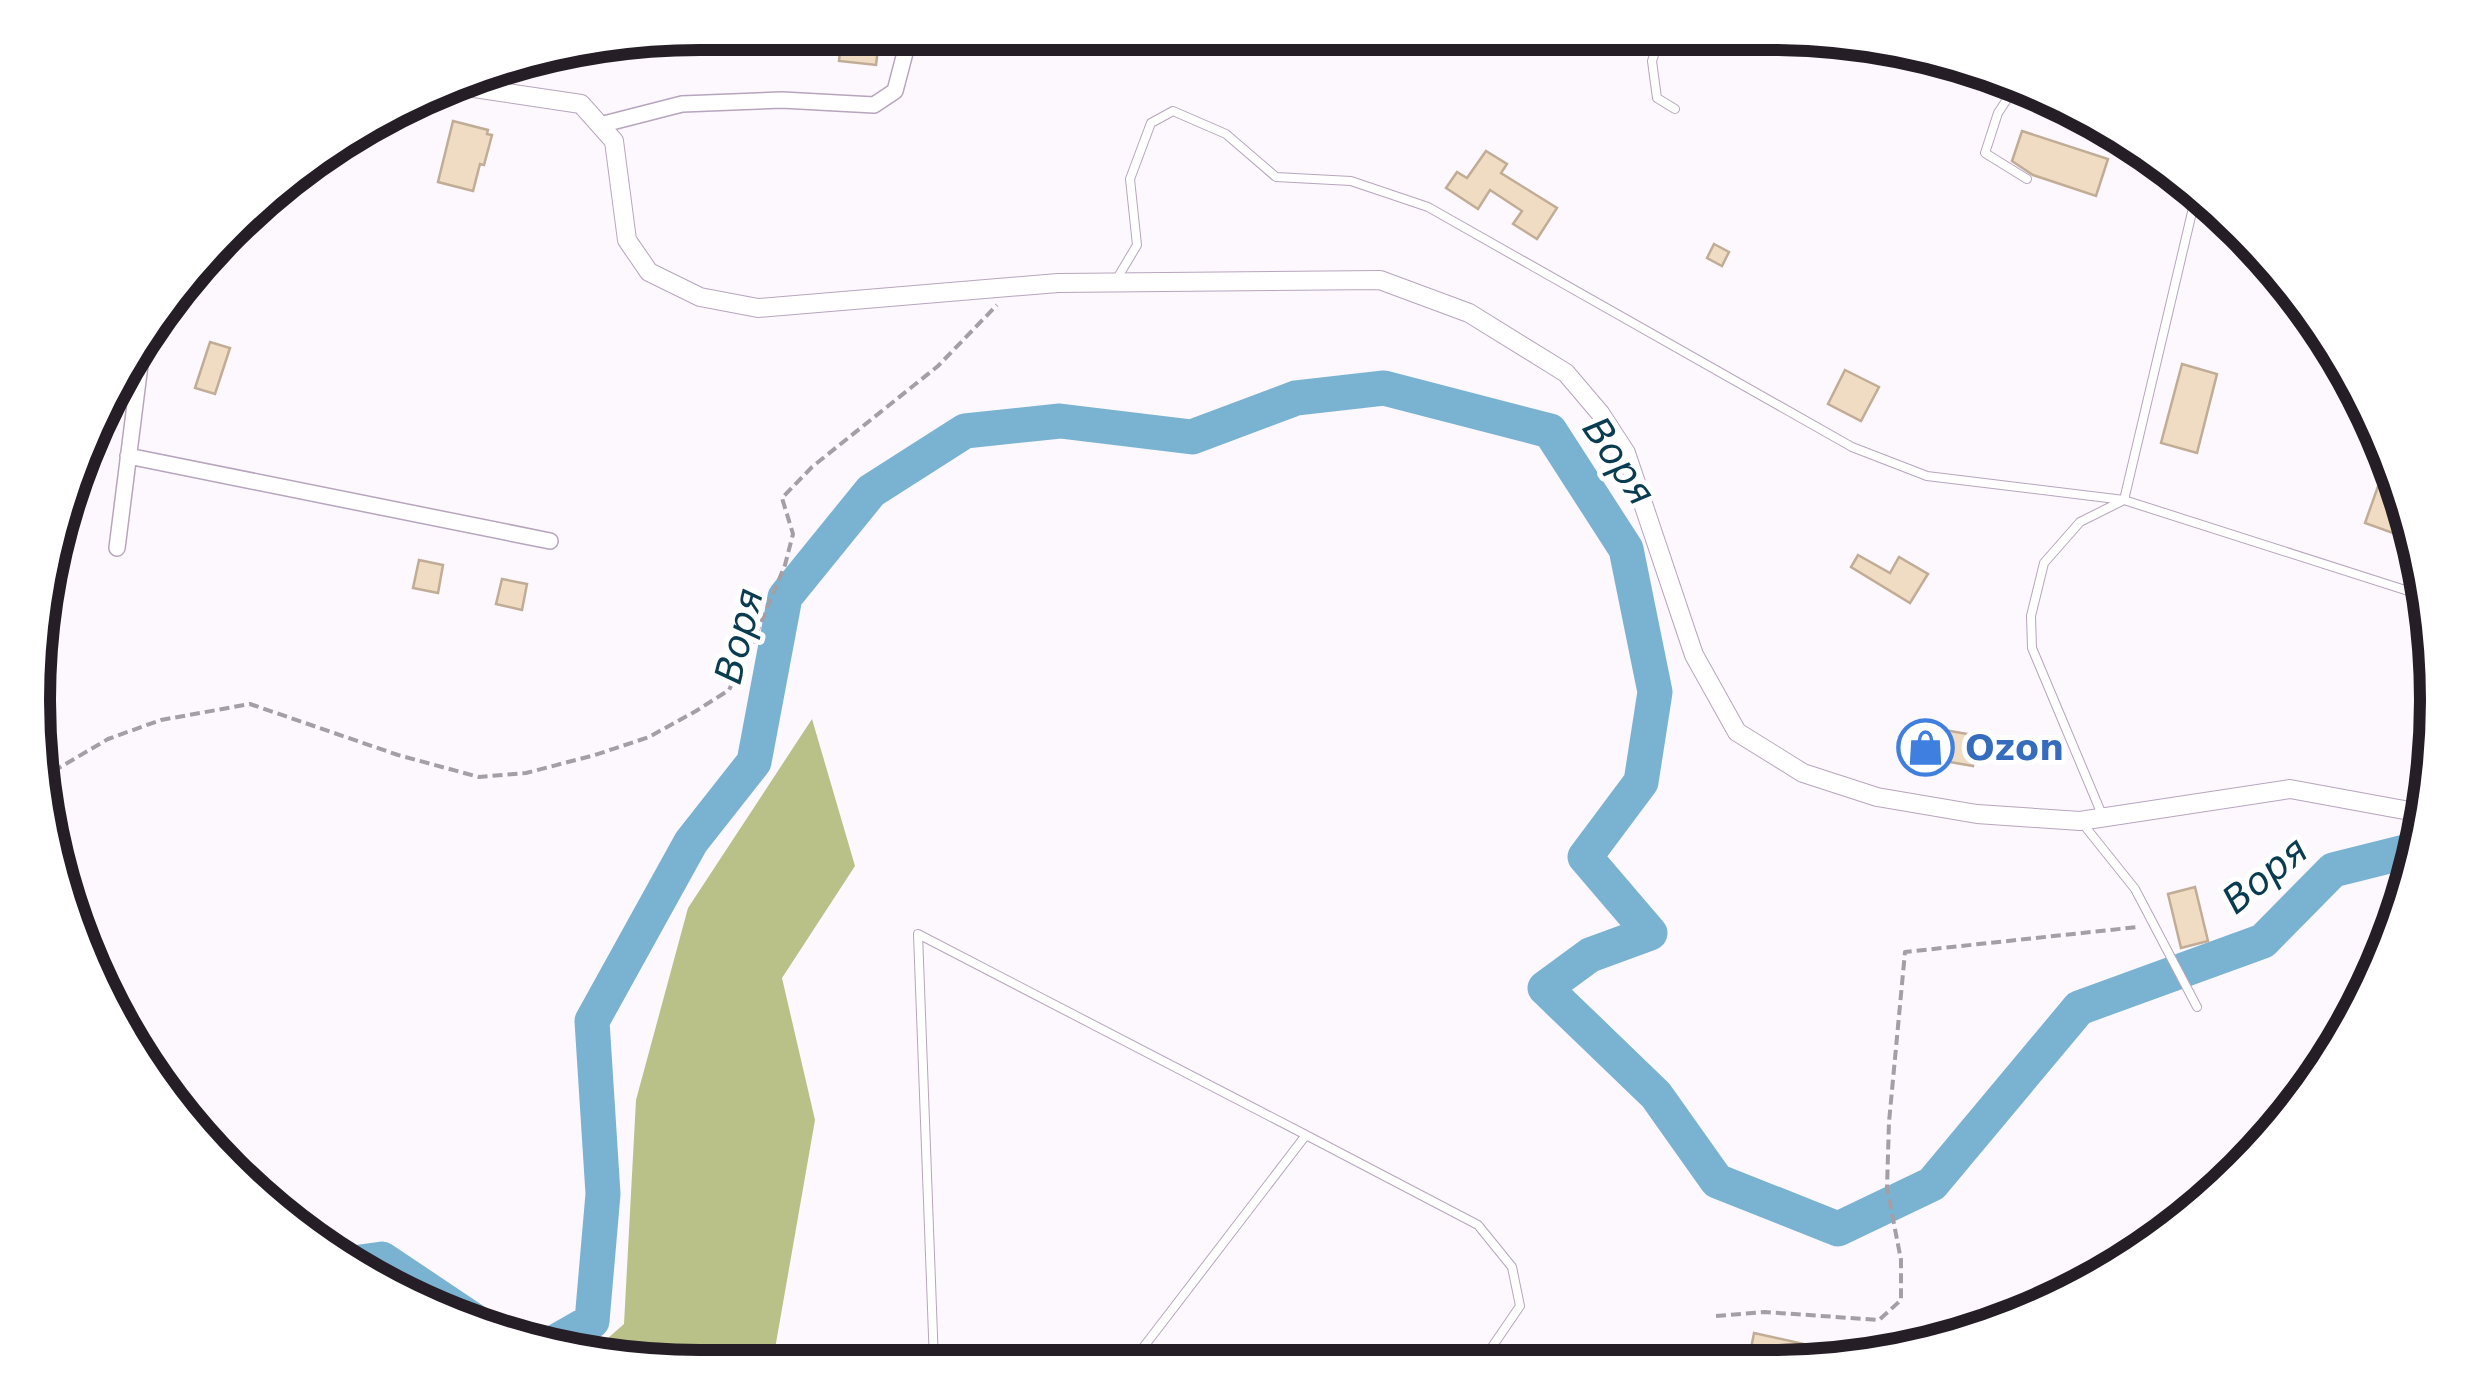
<svg xmlns="http://www.w3.org/2000/svg" width="2470" height="1400" font-family="'DejaVu Sans',sans-serif">
<style>
.forest{fill:#b9c189}
.lines{fill:none;stroke-linecap:round;stroke-linejoin:round}
.river{stroke:#7ab3d2;stroke-width:35}
.building{fill:#f0dbc3;stroke:#c1ac96;stroke-width:2.5}
.service-casing{stroke:#b7a5bd;stroke-width:10}
.minor-casing{stroke:#b7a5bd;stroke-width:18}
.tertiary-casing{stroke:#b7a5bd;stroke-width:20}
.path{stroke:#a49ea6;stroke-width:4;stroke-dasharray:10 5;stroke-linecap:butt}
.service{stroke:#fff;stroke-width:8}
.minor{stroke:#fff;stroke-width:15}
.tertiary{stroke:#fff;stroke-width:18}
.labels{text-anchor:middle;dominant-baseline:central;stroke-width:10;stroke-linejoin:round;paint-order:stroke}
.shop-label{font-size:35px;font-weight:bold;fill:#366cbe;stroke:#fff;text-anchor:start}
.water-label{font-size:38px;font-style:italic;fill:#0a3c51;stroke:#fff}
.rim{fill:none;stroke:#251e27;stroke-width:12}
</style>
<rect width="100%" height="100%" fill="#fcf8fe"/>
<path class="forest" d="M812 719 855 866 782 978 815 1120 772 1366H656L591 1353 624 1324 636 1100 688 908Z"/>
<g class="lines">
<path class="river" d="M346 1264 382 1259 479 1324 507 1336
M550 1345 592 1321 603 1194 592 1021 691 842 754 762 785 597 871 491 965 431 1060 421 1192 437 1296 398 1384 388 1550 431 1626 549 1655 692 1641 782 1585 857 1650 933 1590 955 1545 988 1656 1095 1717 1181 1838 1229 1932 1184 2079 1008 2263 941 2333 870 2405 852 2416 857"/>
</g>
<path class="building" d="M842 33H880L876 65 839 61Z
M453 121 488 130 487 134 492 135 484 165 480 164 473 191 438 182Z
M2022 131 2108 159 2096 196 2033 175 2012 161Z
M1486 151 1507 164 1501 173 1557 208 1537 239 1513 224 1522 211 1490 190 1478 209 1446 188 1457 172 1467 178Z
M1714 244 1729 252 1722 266 1707 258Z
M210 342 230 348 215 394 195 388Z
M2182 364 2217 374 2197 453 2161 443Z
M1845 370 1879 387 1861 421 1828 404Z
M2382 475 2397 480 2410 521 2404 537 2365 523Z
M1858 555 1890 573 1899 557 1928 574 1910 603 1851 567Z
M419 560 443 565 438 593 413 588Z
M502 579 527 584 522 610 496 604Z
M1927 727 1979 736 1973 766 1921 757Z
M2195 887 2208 941 2181 948 2168 894Z
M1754 1333 1862 1357 1814 1366H1780L1749 1359Z"/>
<g class="lines">
<defs>
<path id="service" d="M1661 34 1652 61 1657 98 1675 109
M2017 84 1998 113 1985 153 2027 179
M2197 191 2124 500 2427 597
M1115 282 1137 245 1130 179 1151 123 1173 111 1226 134 1276 177 1351 181 1428 207 1852 447 1927 476 2124 500 2080 522 2044 563 2031 616 2032 648 2103 817
M2083 824 2135 889 2197 1007
M930 1366 934 1362 918 934 1306 1135
M1129 1366 1306 1135 1478 1225 1512 1267 1520 1306 1479 1366"/>
<path id="minor" d="M600 125 682 104 782 100 874 105 895 91 906 49 908 33
M128 456 550 541
M117 548 144 333"/>
<path id="tertiary" d="M454 85 581 104 614 141 627 240 649 272 700 297 758 308 1058 283 1380 280 1469 313 1566 373 1600 413 1626 453 1694 655 1737 732 1803 773 1877 797 1977 814 2080 821 2290 789 2426 814"/>
</defs>
<use href="#service" class="service-casing"/>
<use href="#minor" class="minor-casing"/>
<use href="#tertiary" class="tertiary-casing"/>
<path class="path" d="M41 781 52 772 108 739 161 720 250 704 398 755 479 777 526 773 595 755 649 737 696 711 729 690 752 644 785 565 793 534 782 498 812 467 938 366 997 305
M1716 1316 1765 1312 1879 1320 1901 1300V1260L1887 1188 1889 1122 1905 952 2138 927"/>
<use href="#service" class="service"/>
<use href="#minor" class="minor"/>
<use href="#tertiary" class="tertiary"/>
</g>
<defs>
<symbol id="shop-ring" viewBox="-11 -11 22 22"><circle r="9.5" fill="#fff" stroke="#3f7fe0" stroke-width="1.5"/><path d="M-5-2.5h2.3a2.7 3.5 0 0 1 5.4 0H5L5.5 6h-11ZM-1.5-2.5h3a1.5 2.3 0 0 0-3 0Z" fill="#3f7fe0"/></symbol>
</defs>
<g fill-rule="evenodd">
<use href="#shop-ring" x="1894" y="716" width="63" height="63"/>
</g>
<g class="labels">
<g class="shop-label">
<text x="1965" y="748">Ozon</text>
</g>
<g class="water-label">
<text transform="translate(1619 461) rotate(56)">Воря</text>
<text transform="translate(739 636) rotate(-76)">Воря</text>
<text transform="translate(2265 875) rotate(-39)">Воря</text>
</g>
</g>
<path d="M0 0H2470V1400H0ZM700 50H1770A650 650 0 0 1 2420 700V700A650 650 0 0 1 1770 1350H700A650 650 0 0 1 50 700V700A650 650 0 0 1 700 50Z" fill="#fff" fill-rule="evenodd"/>
<path class="rim" d="M700 50H1770A650 650 0 0 1 2420 700V700A650 650 0 0 1 1770 1350H700A650 650 0 0 1 50 700V700A650 650 0 0 1 700 50Z"/>
</svg>
